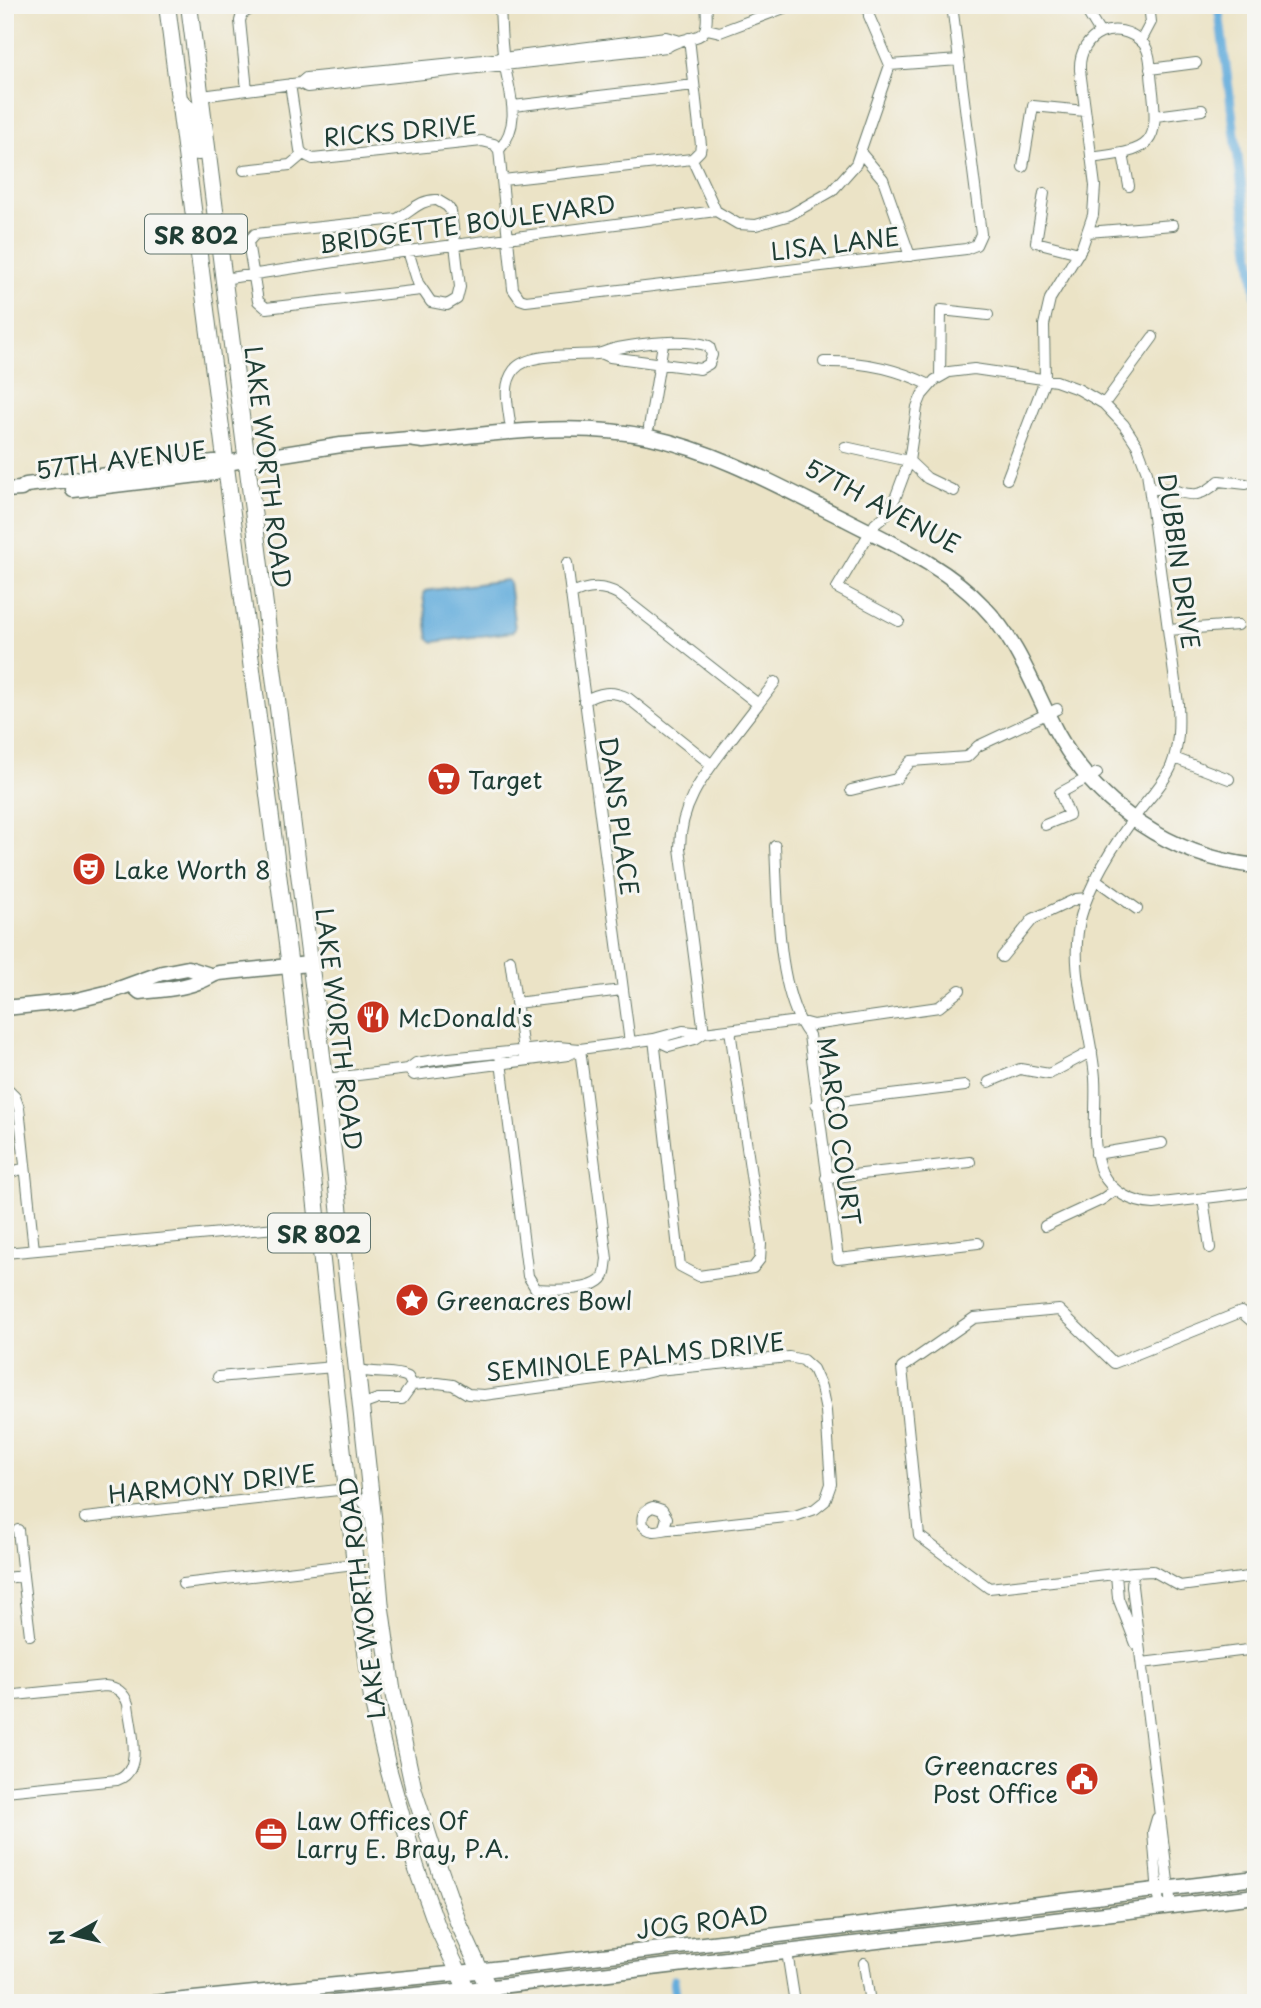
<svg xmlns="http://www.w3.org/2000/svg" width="1261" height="2008" font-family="'Playpen Sans',sans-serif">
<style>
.water{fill:#65addc;stroke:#427588;stroke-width:2}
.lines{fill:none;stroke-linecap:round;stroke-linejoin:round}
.canal{stroke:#65addc;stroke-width:9}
.street-casing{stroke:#667767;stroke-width:12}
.secondary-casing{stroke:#667767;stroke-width:17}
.primary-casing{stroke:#667767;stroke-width:18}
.street{stroke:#fff;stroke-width:10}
.secondary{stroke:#fff;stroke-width:14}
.primary{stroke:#fff;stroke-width:16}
.labels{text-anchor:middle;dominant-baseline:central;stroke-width:6;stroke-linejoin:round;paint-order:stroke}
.shield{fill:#f6f6f2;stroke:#60746d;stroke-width:2}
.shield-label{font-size:23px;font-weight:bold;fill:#1f3d34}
.street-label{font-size:24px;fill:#1f3d34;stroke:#f6f6f2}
.poi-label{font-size:24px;fill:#1f3d34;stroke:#f6f6f2;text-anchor:start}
</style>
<rect width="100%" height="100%" fill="#f6f6f2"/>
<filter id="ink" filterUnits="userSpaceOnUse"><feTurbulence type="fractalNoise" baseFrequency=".0143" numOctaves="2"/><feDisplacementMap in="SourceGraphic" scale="14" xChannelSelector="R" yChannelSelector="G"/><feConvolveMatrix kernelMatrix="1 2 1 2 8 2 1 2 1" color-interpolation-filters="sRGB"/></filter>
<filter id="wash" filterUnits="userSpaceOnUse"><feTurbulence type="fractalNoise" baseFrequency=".00686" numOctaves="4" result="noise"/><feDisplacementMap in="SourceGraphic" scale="28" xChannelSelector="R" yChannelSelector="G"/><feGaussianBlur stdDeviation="1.57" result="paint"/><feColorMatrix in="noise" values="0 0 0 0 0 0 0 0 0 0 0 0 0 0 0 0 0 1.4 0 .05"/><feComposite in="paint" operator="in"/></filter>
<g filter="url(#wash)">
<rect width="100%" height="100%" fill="#ebe3c6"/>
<path class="water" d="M506 580 509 582 515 629 512 632 433 642 429 639 423 594 425 591Z"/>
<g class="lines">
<path class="canal" d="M1218 5 1256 296
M674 1980 677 2003"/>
</g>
</g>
<g filter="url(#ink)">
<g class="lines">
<defs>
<path id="street" d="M500 5C501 24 501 43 504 61 509 93 523 122 499 150L513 289 520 299 526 301 966 249 976 245 981 234 952 5
M1083 5 1100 33
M707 29 720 32 792 5
M689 38 701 145 700 151 692 159
M1141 41 1151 22 1149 5
M890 65 959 60
M1150 69 1196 63
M300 83 307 87 667 47C693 30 711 49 706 5
M290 84 300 150 303 154 313 159 482 141 494 144 499 150
M247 90 240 21 242 14 252 8 274 5
M202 96 300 83 306 78 503 58 666 37 677 40
M513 106 694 85
M1156 116 1202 110
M860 152 883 179 910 256
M1123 154 1129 186
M692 159 716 211
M1023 167 1033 106 1085 111
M244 170 290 165 303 154
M503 180 692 159
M1044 193 1036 242 1079 253
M1088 232 1173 225
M408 251 418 283 431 302 447 305 457 299 460 287 451 211 447 206 437 200C420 199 411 212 397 219L255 234 248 242 258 301 266 308 421 290
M223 279 408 251 716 211 738 224 756 225 790 215 832 191 856 164 890 65 869 16 868 5
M824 362C862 361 896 368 930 385
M940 376 941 310 988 315
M1104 404 1153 337
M510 423C508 405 502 386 514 370 527 352 576 356 597 354 604 353 610 349 618 348 643 343 684 338 709 346L712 355 709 364 700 369 610 357 601 353
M649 427 663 344
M845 447 909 461 927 478 954 491
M1007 479 1045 380 1044 325 1050 299 1082 247 1093 215 1095 186 1080 70C1078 34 1117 17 1143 43 1152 53 1150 72 1152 84 1160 147 1152 150 1091 158
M1150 490C1181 483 1190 509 1219 481L1246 484
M567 563 630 1043
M571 595C587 586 602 585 618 594L758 704
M899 621 837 588 875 524 885 516 896 496 909 461 917 407 922 395 935 380 949 372 974 369 1056 381 1078 389 1104 404 1124 425 1137 445 1147 472 1178 704C1179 725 1179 747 1171 767 1164 783 1151 796 1140 810 1116 841 1092 877 1081 916 1067 970 1091 1024 1095 1078 1097 1106 1090 1148 1102 1173 1112 1192 1132 1203 1154 1204L1256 1192
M1168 630 1238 625
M584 701C599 692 612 690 628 698L712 765
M1174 758 1229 779
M851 790 896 779 911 761 967 757 978 746 1057 709
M1045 825 1069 815 1060 793 1097 773
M775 846C778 899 776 993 809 1035L838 1259 978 1243
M1095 879 1137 909
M1002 957 1033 919 1076 899 1087 898
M510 960 524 1057
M516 1003 622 990
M704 1033 680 848C680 804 704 775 729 742 744 722 760 702 775 682
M654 1039 680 1266 699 1276 753 1268 760 1259 761 1244 730 1030
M654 1039 669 1046 695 1039 704 1033
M500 1054 528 1276 536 1289C552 1290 596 1292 604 1276 606 1271 606 1264 607 1259L580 1049
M408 1069 414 1075 568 1055 580 1049
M325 1079 408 1069 416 1063 449 1058 558 1047 580 1049 654 1039 683 1031 704 1033 798 1021 813 1025 939 1007 960 990
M989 1082 1020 1069 1049 1074 1092 1051
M5 1087 15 1097 19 1108 34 1250
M816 1104 965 1086
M1096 1154 1162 1143
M5 1174 25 1168
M826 1178 970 1162
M1203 1198 1210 1248
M1045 1226 1101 1200 1115 1190
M5 1253 318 1224 336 1241 340 1251
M1256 1325 1241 1312 1114 1363 1059 1310 974 1318 902 1368 919 1536 989 1588 1133 1572 1153 1571 1180 1586 1256 1576
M357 1369C374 1375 392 1370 408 1377L412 1385 402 1399H378L361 1405
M218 1377 334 1367
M412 1385 438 1383 453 1385 468 1394 484 1395 641 1374 657 1370 789 1357 803 1360 813 1369 821 1387 826 1411 831 1484 825 1501 815 1509 795 1516 677 1529C663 1527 653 1537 643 1525 641 1516 644 1510 653 1507L662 1510 667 1518 664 1527
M85 1518 347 1489 364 1503 371 1513
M18 1530 23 1576
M1133 1572 1132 1586 1171 1906
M1116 1574 1118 1598 1136 1644
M5 1578 23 1576 30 1635
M183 1584 355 1564
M1142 1663 1256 1649
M5 1696 105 1686C117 1687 124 1692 128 1704 130 1726 145 1771 117 1780L5 1791
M1157 1818 1153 1832 1159 1907
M787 1952 795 2003
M864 1963 870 2003"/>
<path id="secondary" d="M5 490 21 489 26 485 214 462 226 463 341 445 409 439 423 441C498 433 575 421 650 437 719 452 782 488 845 519 893 544 945 566 983 606 1020 644 1033 688 1057 733 1098 807 1172 857 1256 866
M73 490 215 473 226 463
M132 985 140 992C159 990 180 989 198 982 206 980 211 975 219 973L309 964
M5 1008 73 1001 110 992 162 973 188 968 210 975
M153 2003 459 1973 1256 1878
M333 2003 467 1990 1256 1896"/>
<path id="primary" d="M167 5 290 967 355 1564 372 1699 388 1768 416 1867 437 1926 473 2003
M189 5 325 1079 373 1516 381 1609 392 1688 414 1791 435 1856 458 1922 495 2003
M178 98 192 113 198 152"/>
</defs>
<use href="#street" class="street-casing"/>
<use href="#secondary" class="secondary-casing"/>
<use href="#primary" class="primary-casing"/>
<use href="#street" class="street"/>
<use href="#secondary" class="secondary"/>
<use href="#primary" class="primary"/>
</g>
</g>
<defs>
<symbol id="supermarket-disc" viewBox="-11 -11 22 22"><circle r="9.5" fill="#c8321e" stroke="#f6f6f2"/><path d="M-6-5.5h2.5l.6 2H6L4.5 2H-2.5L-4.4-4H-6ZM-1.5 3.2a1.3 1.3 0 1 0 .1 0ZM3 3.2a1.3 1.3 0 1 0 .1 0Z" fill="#fff"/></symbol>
<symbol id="theatre-disc" viewBox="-11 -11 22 22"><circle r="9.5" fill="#c8321e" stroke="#f6f6f2"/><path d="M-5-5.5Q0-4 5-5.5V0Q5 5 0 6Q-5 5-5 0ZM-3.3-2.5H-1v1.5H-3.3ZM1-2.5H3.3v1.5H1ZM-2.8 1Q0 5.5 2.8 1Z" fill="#fff"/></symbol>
<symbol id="restaurant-disc" viewBox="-11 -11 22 22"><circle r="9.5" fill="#c8321e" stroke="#f6f6f2"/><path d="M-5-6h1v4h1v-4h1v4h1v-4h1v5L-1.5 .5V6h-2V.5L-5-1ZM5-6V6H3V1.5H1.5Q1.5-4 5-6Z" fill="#fff"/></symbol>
<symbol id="sight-disc" viewBox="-11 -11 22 22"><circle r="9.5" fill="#c8321e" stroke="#f6f6f2"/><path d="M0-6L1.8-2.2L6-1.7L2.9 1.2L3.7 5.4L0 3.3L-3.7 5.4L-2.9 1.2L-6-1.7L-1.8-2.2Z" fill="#fff"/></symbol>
<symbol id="civic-disc" viewBox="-11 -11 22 22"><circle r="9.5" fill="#c8321e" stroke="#f6f6f2"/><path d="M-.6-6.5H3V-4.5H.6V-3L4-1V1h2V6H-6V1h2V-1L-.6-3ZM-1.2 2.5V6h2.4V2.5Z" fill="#fff"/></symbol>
<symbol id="office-disc" viewBox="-11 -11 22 22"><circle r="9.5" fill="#c8321e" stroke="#f6f6f2"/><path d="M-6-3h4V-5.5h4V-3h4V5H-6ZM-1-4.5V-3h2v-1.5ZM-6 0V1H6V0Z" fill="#fff"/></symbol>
</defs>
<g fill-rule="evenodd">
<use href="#supermarket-disc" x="425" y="760" width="38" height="38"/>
<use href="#theatre-disc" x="70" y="850" width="38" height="38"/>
<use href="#restaurant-disc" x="354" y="998" width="38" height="38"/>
<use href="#sight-disc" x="393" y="1281" width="38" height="38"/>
<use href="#civic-disc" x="1063" y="1760" width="38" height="38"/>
<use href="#office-disc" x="252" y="1815" width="38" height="38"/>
</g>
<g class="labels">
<g class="shield">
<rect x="145" y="214.5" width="102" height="39" rx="5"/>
<rect x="268" y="1213.5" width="102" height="39" rx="5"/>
</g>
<g class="shield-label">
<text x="196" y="234">SR 802</text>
<text x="319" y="1233">SR 802</text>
</g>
<g class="street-label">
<text transform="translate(400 130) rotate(-5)">RICKS DRIVE</text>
<text transform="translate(467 223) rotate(-8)">BRIDGETTE BOULEVARD</text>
<text transform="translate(835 243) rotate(-7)">LISA LANE</text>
<text transform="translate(121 459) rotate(-7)">57TH AVENUE</text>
<text transform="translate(269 467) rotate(83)">LAKE WORTH ROAD</text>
<text transform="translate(883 505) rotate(28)">57TH AVENUE</text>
<text transform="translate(1180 561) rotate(82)">DUBBIN DRIVE</text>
<text transform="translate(620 816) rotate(82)">DANS PLACE</text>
<text transform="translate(340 1029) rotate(83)">LAKE WORTH ROAD</text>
<text transform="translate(840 1131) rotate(82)">MARCO COURT</text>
<text transform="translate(635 1356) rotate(-6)">SEMINOLE PALMS DRIVE</text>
<text transform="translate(212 1483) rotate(-6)">HARMONY DRIVE</text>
<text transform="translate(361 1598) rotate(-97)">LAKE WORTH ROAD</text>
<text transform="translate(702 1921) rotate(-7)">JOG ROAD</text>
</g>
<g class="poi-label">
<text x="468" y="779">Target</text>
<text x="114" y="869">Lake Worth 8</text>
<text x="398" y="1017">McDonald's</text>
<text x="436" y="1300">Greenacres Bowl</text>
<text x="1058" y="1765" text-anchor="end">Greenacres<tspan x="1058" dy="28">Post Office</tspan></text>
<text x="296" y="1820">Law Offices Of<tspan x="296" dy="28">Larry E. Bray, P.A.</tspan></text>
</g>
</g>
<rect width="1261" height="2008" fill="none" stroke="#f6f6f2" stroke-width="28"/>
<g transform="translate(74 1935) rotate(262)" stroke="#f6f6f2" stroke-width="5" paint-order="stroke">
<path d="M0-5L12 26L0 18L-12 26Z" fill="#1f3d34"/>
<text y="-10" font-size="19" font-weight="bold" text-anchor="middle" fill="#1f3d34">N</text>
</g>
</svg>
